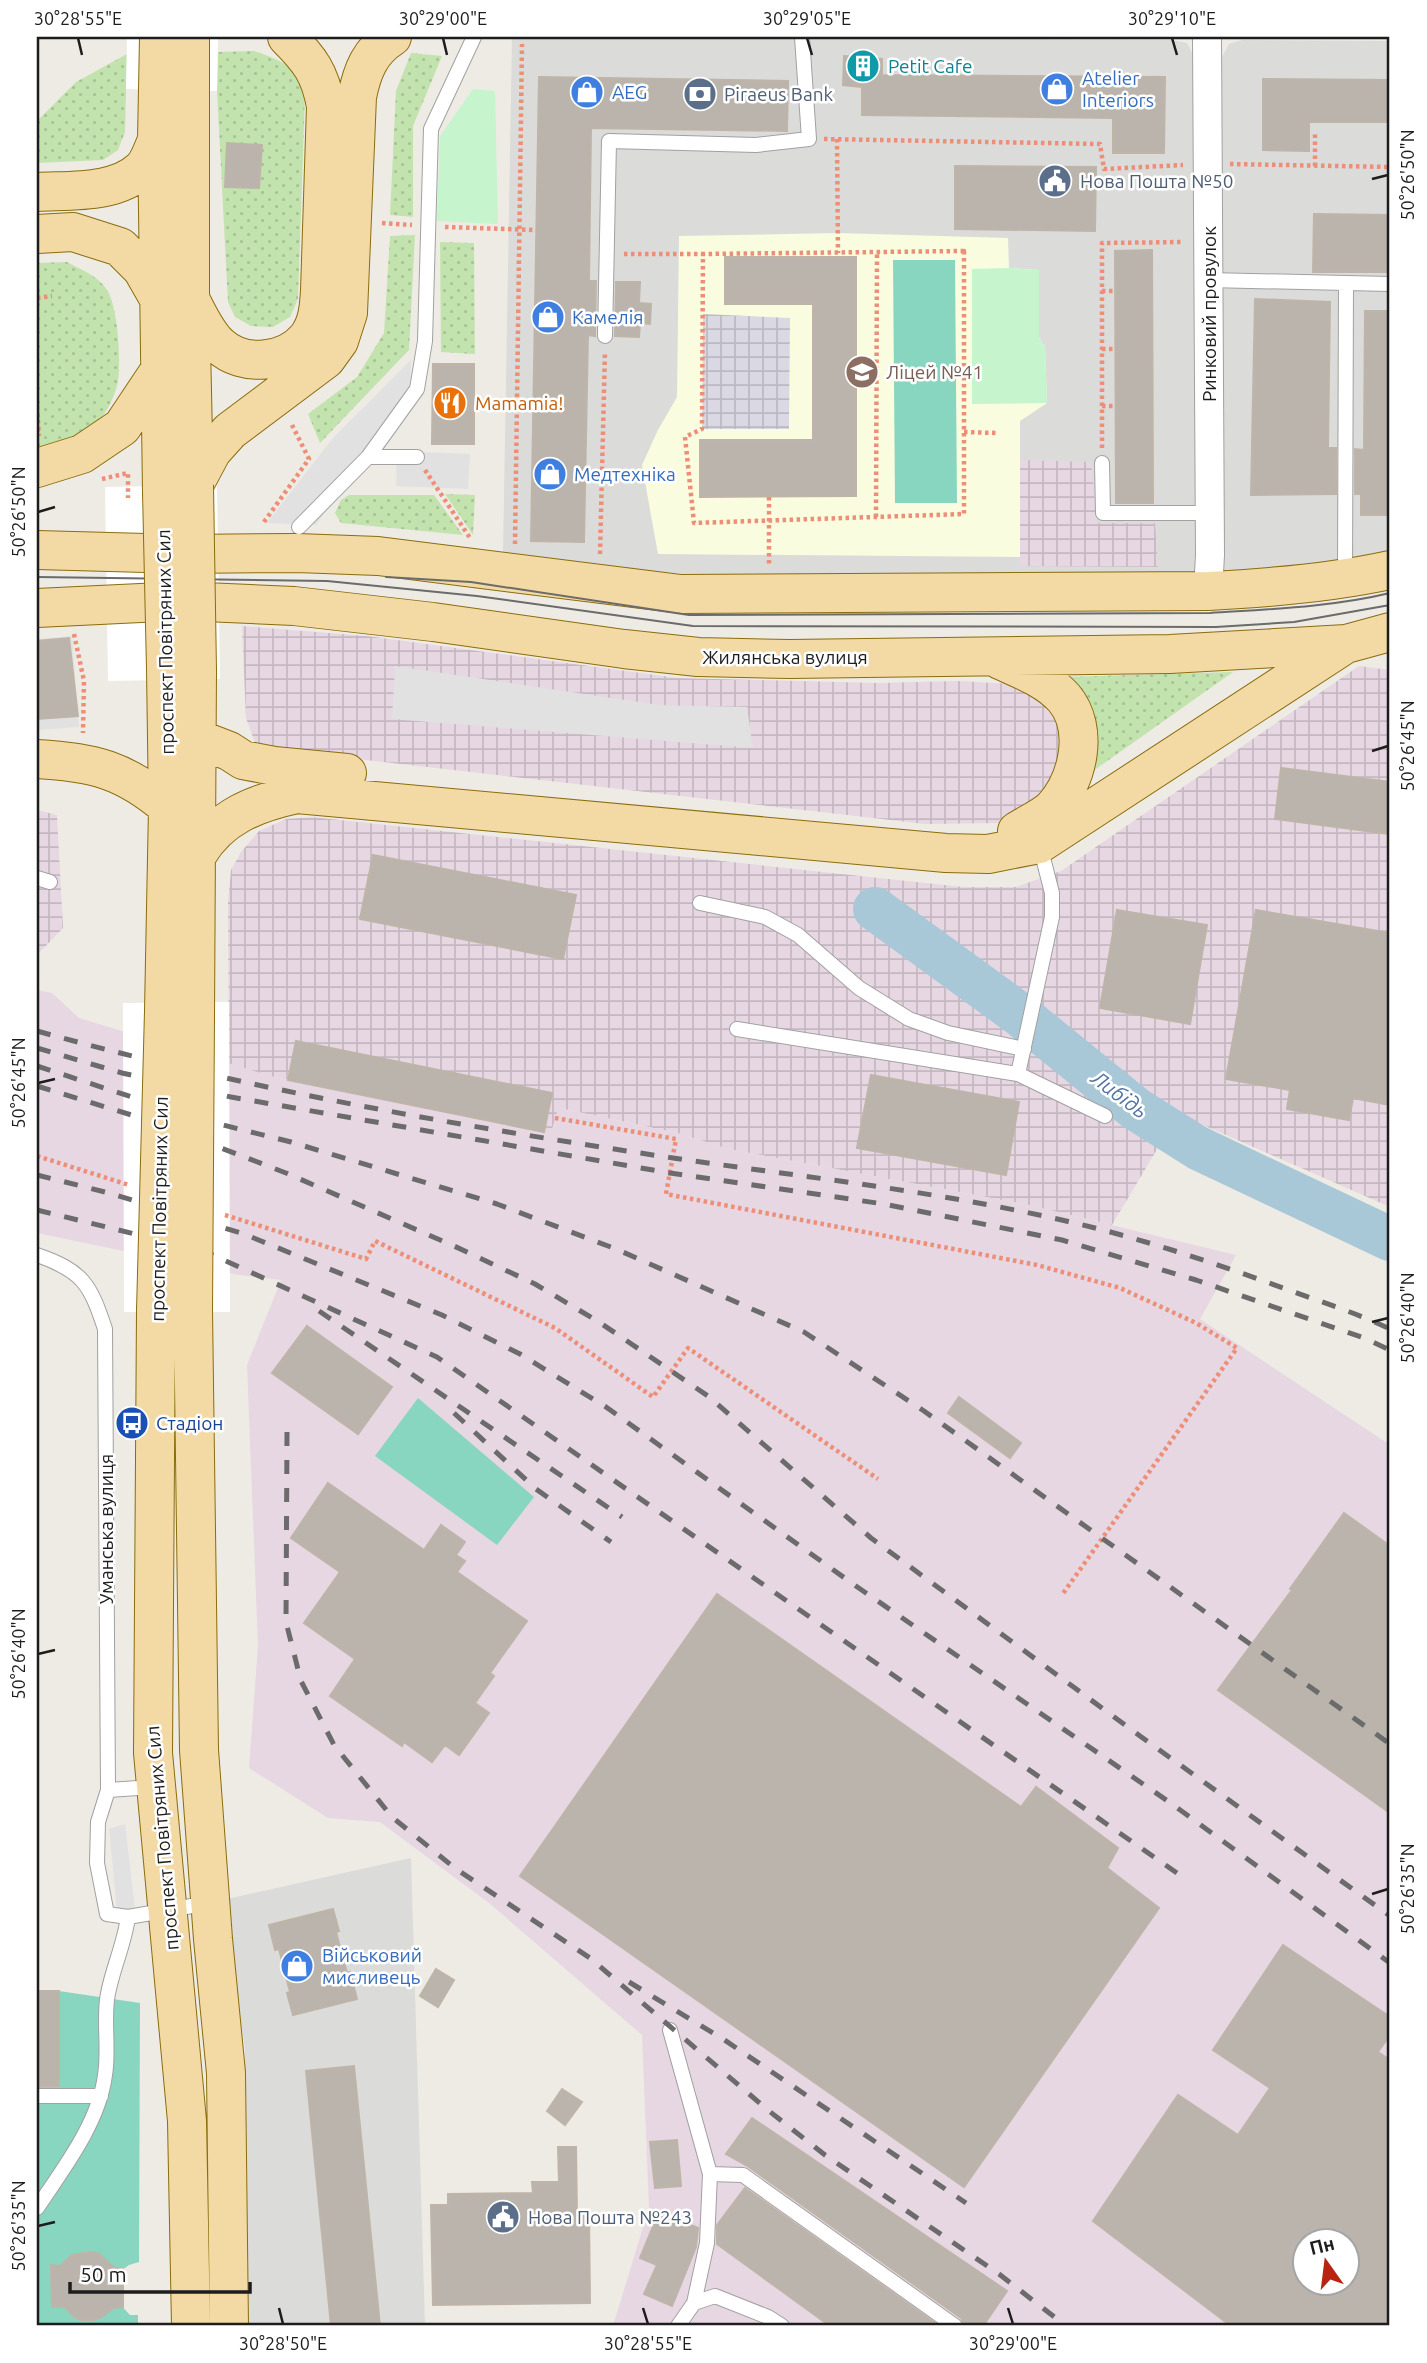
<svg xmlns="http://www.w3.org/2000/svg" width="1427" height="2363" font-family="Ubuntu,sans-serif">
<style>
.residential{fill:#dbdbda}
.industrial{fill:url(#industrial-grid)}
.education{fill:#f9fcdf}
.railway{fill:#e6d7e2;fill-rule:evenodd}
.grass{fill:url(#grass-dots)}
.park{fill:#c5f4cd}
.pitch{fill:#89d6c0}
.parking{fill:#e1e1e1}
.plaza{fill:url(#plaza-grid)}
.pier{fill:#fff}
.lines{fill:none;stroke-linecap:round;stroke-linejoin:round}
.river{stroke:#a8c8d7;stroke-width:44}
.building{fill:#bab4ad;stroke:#beb4a8;stroke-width:2;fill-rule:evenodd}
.lane-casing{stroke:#a1a1a1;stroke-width:16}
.street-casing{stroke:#a1a1a1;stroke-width:30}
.primary-casing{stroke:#8a6d0d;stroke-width:40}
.path{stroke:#ed8e76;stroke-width:4.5;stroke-dasharray:3.5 3.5;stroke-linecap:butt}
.lane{stroke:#fff;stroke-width:14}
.street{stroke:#fff;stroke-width:28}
.primary{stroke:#f3d9a4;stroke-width:38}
.tram{stroke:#6b6b6b;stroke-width:2}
.rail{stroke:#6b6b6b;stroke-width:5;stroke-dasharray:14 14;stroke-linecap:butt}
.primary-bridge-casing{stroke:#8a6d0d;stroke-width:40;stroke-linecap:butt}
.primary-bridge{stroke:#f3d9a4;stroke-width:38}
.ticks{fill:none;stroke:#1d1d1d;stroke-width:2.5}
.labels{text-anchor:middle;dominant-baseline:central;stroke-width:5;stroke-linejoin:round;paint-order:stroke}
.culture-label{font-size:19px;fill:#0d838f;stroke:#fff;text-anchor:start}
.shop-label{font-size:19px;fill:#366cbe;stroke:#fff;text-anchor:start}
.service-label{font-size:19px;fill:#4e5e75;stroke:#fff;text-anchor:start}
.street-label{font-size:19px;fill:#1d1d1d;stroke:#fff}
.education-label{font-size:19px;fill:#785e54;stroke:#fff;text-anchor:start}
.food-label{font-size:19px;fill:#c56008;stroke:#fff;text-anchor:start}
.transit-label{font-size:19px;fill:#164399;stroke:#fff;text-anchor:start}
.water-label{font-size:21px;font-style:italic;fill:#5373a4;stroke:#fff}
.neatline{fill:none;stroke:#1d1d1d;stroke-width:2.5}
.ticks-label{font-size:18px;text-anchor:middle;fill:#1d1d1d}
</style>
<defs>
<pattern id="industrial-grid" width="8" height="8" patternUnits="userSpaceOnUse" patternTransform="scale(1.75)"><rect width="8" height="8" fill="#e6d7e2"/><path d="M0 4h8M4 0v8" fill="none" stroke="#c5b8c1"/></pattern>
<pattern id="grass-dots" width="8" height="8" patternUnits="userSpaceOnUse" patternTransform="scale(1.75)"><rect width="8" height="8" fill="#c3e3ae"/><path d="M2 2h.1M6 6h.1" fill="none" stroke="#a7c295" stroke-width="1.8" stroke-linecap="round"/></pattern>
<pattern id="plaza-grid" width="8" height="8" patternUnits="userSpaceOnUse" patternTransform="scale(1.75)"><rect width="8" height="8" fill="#dad9e3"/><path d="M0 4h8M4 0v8" fill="none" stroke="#bbbac2"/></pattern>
</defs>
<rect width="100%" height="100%" fill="#eeebe4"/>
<path class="residential" d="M512 37 1172 40 1187 43 1194 57 1196 579 927 580 682 574 503 555Z
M1242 40 1390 41V557L1223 576 1222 57 1229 44Z
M411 1858 425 2326H235L245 2048 222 1900Z"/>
<path class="industrial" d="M1020 460 1091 462 1097 523H1155L1158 567 1020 566Z
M242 626 367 636 678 678 878 683 958 681 1014 684 1050 707 1063 734 1065 770 1041 809 1004 823 925 824 331 756 255 743 246 718Z
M1359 666 1390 670V1207L1178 1114 1112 1225 1024 1204 728 1149 677 1133 559 1108 551 1133 274 1077 229 1065 228 902 231 870 241 852 259 831 286 819 312 817 963 887H1016L1061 871Z
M37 810 57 815 63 928 37 955Z"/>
<path class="education" d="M838 233 1008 238 1009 268 1039 270V337L1045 347 1047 403 1020 421V557L658 554 642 465 658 430 677 397 679 236Z"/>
<path class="railway" d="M37 990 52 993 79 1018 274 1077 551 1133 558 1108 677 1133 728 1149 1024 1204 1236 1255 1200 1319 1390 1445V2326H613L649 2208 642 2035 489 1903 380 1822 328 1818 249 1768 258 1646 247 1365 281 1280 239 1275 37 1233ZM1304 2240H1346V2282H1304Z"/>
<path class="grass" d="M254 51C284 61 293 65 305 95L298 299 290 317 273 327 251 326 235 317 228 302 217 91 218 52Z
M411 53 442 56 413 126V217L390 215 396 91Z
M127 54 125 132 118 150 103 160 37 163V121L76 82Z
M415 235 409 350 320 443 308 414 357 377 384 333 390 236Z
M440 242 474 243 475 354 441 352Z
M67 262C82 270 98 276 107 290 118 306 122 367 117 386 113 400 106 414 96 424 82 439 56 444 37 449V263Z
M445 494 475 495 473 535Z
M349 495H434L463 535 341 523 335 513 341 500Z
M1233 672 1086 776 1064 677Z"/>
<path class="park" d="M473 89 495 91 498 224 437 221 440 136Z
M1009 268 1039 270V337L1045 347 1047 403 972 404V269Z"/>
<path class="pitch" d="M893 260H955L957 503H895Z
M418 1398 534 1497 497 1545 375 1456Z
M37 1991H59L140 2003 139 2262 129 2265 118 2273 117 2301 130 2315H138V2326H37Z"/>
<path class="parking" d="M411 360 410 388 316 525 267 523 333 438Z
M397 451 470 454 468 489 396 486Z
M72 636 79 727 37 730V639Z
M395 666 659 705 747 707 753 748 392 719Z
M125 1824 135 1909 117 1911 109 1829Z"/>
<path class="plaza" d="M703 314 790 318 789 429H702Z"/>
<path class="pier" d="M127 37H218L217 91 126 89Z
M217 485 220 679 108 681 105 487Z
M229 1002 230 1312H124L123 1003Z"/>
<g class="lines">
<path class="river" d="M875 909 1019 1014 1136 1109 1198 1148 1390 1239"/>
</g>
<path class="building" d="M844 56 882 59V75L1165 77 1164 153H1113V118L862 115V87L843 85Z
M539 77 788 81 787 131 591 128 589 281H596L595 336 588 335 584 542 531 541Z
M1263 79 1390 80V122H1309V151L1263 150Z
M227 143 262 145 259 188 225 187Z
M955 166 1096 167 1095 231 955 229Z
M1314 214 1390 215V272H1313Z
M1152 250 1153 503H1116L1115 251Z
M725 257H856V496L700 497V440H813V304H725Z
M616 282H640L639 303 651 304 650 324 640 323 639 337 615 336Z
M1255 299 1330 302 1328 448H1336V494L1251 495Z
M1365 311H1390V515H1361V494H1355V449L1364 450Z
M433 364H474V444H432Z
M69 638 78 716 37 719V641Z
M1281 768 1390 782V834L1275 819Z
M373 855 576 895 563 959 360 919Z
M1117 910 1207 925 1190 1024 1100 1008Z
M1256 910 1390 933V1105L1353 1098 1349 1120 1287 1109 1290 1090 1226 1079Z
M296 1041 552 1093 544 1132 288 1080Z
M871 1075 1019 1102 1006 1175 857 1148Z
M307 1326 392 1387 358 1434 272 1373Z
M959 1397 1021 1443 1010 1458 948 1413Z
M328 1483 424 1550 441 1525 465 1542 456 1555 465 1561 457 1572 527 1621 490 1673 494 1676 475 1703 489 1713 459 1755 445 1745 432 1762 404 1742 402 1746 330 1696 355 1659 304 1623 340 1572 291 1538Z
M1344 1513 1390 1546V1813L1218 1690 1292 1590 1290 1589Z
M717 1594 1021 1807 1036 1787 1118 1848 1107 1868 1159 1908 964 2187 520 1876Z
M333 1909 339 1931 336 1932 347 1973 350 1972 357 1999 293 2015 287 1993 290 1992 279 1949 275 1950 269 1925Z
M1283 1945 1390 2017V2035L1378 2052 1390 2060V2326H1231L1093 2221 1178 2095 1238 2135 1270 2088 1213 2050ZM1305 2241H1347V2283H1305Z
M436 1969 454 1980 438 2007 420 1996Z
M37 1991H59V2086H37Z
M354 2066 380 2326H331L306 2071Z
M562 2089 582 2102 565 2125 547 2111Z
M752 2118 1007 2291 983 2326H965L961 2318 749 2167 726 2154Z
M677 2140 681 2186 655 2188 650 2142Z
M558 2147H576L577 2214H589L590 2303 433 2305 431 2205H448V2194L533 2193 532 2182H559Z
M745 2188 939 2326H830L717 2244V2225Z
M659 2212 698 2228 696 2247 672 2306 644 2294 657 2265 640 2258Z
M92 2252 99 2254 115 2268 123 2269V2307L113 2308 102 2317 94 2320H81L74 2317 65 2307H52L51 2265 60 2266 72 2255Z"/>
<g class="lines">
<defs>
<path id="lane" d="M1208 280 1390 284
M605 336 609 141 756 145 809 139 802 37
M368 457H417
M1102 463 1103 513H1209
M299 527 368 457 417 389 425 341 431 129 474 37
M1345 576 1346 283
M37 878 50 882
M700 903 765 917 798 935 859 988 909 1019 948 1033 1024 1049
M737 1029 1018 1074 1105 1116
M1018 1074 1052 917V893L1040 846
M37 1255C83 1271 90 1284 105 1329L108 1790 98 1822 97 1863 107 1914 128 1917 209 1903
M108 1790 153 1787
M670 2030 710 2174 707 2243 694 2303 678 2326
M37 2096H101
M710 2174 743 2175 955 2326
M37 2208C63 2169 99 2123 105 2075 109 2051 104 2025 107 2000 110 1974 124 1947 128 1917
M694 2303 715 2296 768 2317 782 2326"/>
<path id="street" d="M1207 37 1210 555 1208 591"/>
<path id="primary" d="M159 37 157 140 162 492
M190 37V299L194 483
M37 192C70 190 116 194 142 169 149 162 153 149 157 140
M37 234 73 232 120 247 142 269 158 297
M190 299C198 314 206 333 219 345 243 368 286 363 307 338 318 324 319 307 320 291L326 106C320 73 310 60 287 37
M37 468 82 454 122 427 160 370
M194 485 212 451 230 431 326 359 339 341 348 313 357 97C362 71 370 51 392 37
M37 550 182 554 297 553 378 556 681 594 1208 591C1270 588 1330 583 1390 570
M37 608 182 601 294 606 433 622 624 649 698 657 790 659 1170 654 1346 644 1390 632
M1000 660C1022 670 1047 679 1064 698 1090 729 1078 780 1053 808 1044 817 1028 824 1017 831
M198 739 229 751 243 760 274 766 347 773
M37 759C93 762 125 770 168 807
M197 855C220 816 256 803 297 794L946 853 988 854 1039 844 1344 645
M164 1011 168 807 166 669
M195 1017 197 671
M193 1310 199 1750 213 1939 226 2073 229 2326
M156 1311 153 1753 187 2121 191 2326"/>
</defs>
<use href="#lane" class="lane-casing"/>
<use href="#street" class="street-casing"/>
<use href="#primary" class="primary-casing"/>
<path class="path" d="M824 139 1100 144 1104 169 1183 165
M837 139 838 253
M1230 164 1390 167
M1315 166V132
M382 223 412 225
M445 227 536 230
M964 251V514L694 523 685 437 702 429 703 254Z
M624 254H703
M1102 291H1115
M37 298 52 296
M1102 349H1115
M37 406 39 436
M1102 406H1115
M964 432 997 433
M1102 448V243L1183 242
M425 470 470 538
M102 479 128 473V498
M769 497V565
M876 517 877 253
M264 522 309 459 291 423
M515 544 522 44
M600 554 605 351
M74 634 84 681 83 733
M555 1118 676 1139 666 1194 1037 1265 1120 1288 1196 1323 1237 1348 1062 1595
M37 1156 129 1185
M225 1215 366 1259 375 1241 555 1328 653 1397 688 1348 878 1479"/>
<use href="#lane" class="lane"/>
<use href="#street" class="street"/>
<use href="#primary" class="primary"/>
<path class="tram" d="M37 577 327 581 477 596 693 626 1216 627 1294 622 1390 605
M386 577 471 582 689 615 1210 613C1270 609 1332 607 1390 593"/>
<path class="rail" d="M37 1031C245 1089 459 1126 673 1158 804 1177 936 1191 1066 1221 1141 1238 1214 1263 1286 1289 1321 1302 1357 1313 1390 1329
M37 1048 122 1073 231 1097 670 1173 884 1204 1062 1240 1196 1280 1364 1338 1390 1350
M37 1066 199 1119 291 1142 497 1204 616 1249 804 1332 924 1411 1390 1744
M37 1086 151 1121 286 1173 454 1246 535 1284 599 1322 708 1396 871 1538 1140 1736 1390 1916
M37 1175 109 1193 244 1234 442 1315 520 1354 606 1407 853 1584 1172 1804 1390 1963
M37 1210 204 1251 437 1357 1187 1880
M319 1311 622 1517
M454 1413 536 1489 611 1542
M287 1432 286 1622 301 1681 334 1745 392 1817 456 1869 590 1958 769 2111 825 2155 999 2274 1066 2326
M629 1982 723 2039 966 2203"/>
<defs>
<path id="primary-bridge" d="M194 485 197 671
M162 492 166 669
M193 1310 195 1017
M156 1311 164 1011"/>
</defs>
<use href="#primary-bridge" class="primary-bridge-casing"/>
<use href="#primary-bridge" class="primary-bridge"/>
</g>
<path class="ticks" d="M78 38 82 55M443 38 447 55M807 38 812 55M1172 38 1177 55M1372 179 1388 175M38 512 55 507M1372 751 1388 746M38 1083 55 1079M1372 1322 1388 1318M38 1654 55 1650M1372 1894 1388 1889M38 2226 55 2222M279 2308 283 2324M643 2308 648 2324M1008 2308 1013 2324"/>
<defs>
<symbol id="building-disc" viewBox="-11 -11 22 22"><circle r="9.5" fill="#0f9aa8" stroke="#fff"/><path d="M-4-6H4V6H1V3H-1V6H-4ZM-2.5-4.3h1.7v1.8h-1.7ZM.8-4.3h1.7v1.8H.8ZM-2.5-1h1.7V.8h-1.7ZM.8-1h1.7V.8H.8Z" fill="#fff"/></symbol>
<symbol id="shop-disc" viewBox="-11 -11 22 22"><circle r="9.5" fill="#3f7fe0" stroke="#fff"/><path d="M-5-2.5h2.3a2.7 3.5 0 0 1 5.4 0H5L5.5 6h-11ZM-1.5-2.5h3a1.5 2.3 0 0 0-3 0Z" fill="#fff"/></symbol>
<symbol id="bank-disc" viewBox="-11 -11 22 22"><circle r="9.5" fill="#5c6f8a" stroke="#fff"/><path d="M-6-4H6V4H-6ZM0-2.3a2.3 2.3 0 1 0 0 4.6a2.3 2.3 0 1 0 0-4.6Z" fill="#fff"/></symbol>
<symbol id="civic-disc" viewBox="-11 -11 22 22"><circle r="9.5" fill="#5c6f8a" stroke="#fff"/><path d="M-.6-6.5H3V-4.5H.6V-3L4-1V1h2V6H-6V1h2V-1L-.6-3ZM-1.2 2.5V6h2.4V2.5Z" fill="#fff"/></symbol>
<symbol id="school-disc" viewBox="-11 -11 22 22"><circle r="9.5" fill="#8d6e63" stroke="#fff"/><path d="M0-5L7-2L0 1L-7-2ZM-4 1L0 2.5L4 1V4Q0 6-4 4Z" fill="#fff"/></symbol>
<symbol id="restaurant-disc" viewBox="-11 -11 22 22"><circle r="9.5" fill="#e8710a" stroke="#fff"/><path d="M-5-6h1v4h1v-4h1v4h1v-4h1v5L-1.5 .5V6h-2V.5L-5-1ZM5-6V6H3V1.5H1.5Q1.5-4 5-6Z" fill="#fff"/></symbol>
<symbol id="bus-disc" viewBox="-11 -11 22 22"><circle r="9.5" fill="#1a4fb4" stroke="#fff"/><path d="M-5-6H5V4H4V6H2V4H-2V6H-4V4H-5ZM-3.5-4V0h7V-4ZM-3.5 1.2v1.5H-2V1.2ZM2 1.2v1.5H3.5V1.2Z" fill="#fff"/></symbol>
</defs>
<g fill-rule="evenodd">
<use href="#building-disc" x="844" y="47" width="38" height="38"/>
<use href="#shop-disc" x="1038" y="70" width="38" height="38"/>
<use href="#shop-disc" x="568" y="73" width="38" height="38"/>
<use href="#bank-disc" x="681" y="75" width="38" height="38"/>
<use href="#civic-disc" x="1036" y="162" width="38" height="38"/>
<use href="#shop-disc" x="529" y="298" width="38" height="38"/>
<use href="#school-disc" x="843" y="353" width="38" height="38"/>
<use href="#restaurant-disc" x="431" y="384" width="38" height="38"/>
<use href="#shop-disc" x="531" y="455" width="38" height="38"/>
<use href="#bus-disc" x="113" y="1404" width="38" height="38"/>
<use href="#shop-disc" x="278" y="1947" width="38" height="38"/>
<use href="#civic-disc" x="484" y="2198" width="38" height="38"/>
</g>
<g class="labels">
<g class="culture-label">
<text x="888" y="66">Petit Cafe</text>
</g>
<g class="shop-label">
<text x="1082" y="78">Atelier<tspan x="1082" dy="22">Interiors</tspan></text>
<text x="612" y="92">AEG</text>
<text x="572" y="317">Камелія</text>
<text x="574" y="474">Медтехніка</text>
<text x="322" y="1955">Військовий<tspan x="322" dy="22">мисливець</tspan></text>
</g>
<g class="service-label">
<text x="724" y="94">Piraeus Bank</text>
<text x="1080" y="181">Нова Пошта №50</text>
<text x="528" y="2217">Нова Пошта №243</text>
</g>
<g class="street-label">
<text transform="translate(1209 314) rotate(-90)">Ринковий провулок</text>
<text transform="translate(165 642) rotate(-91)">проспект Повітряних Сил</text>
<text x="785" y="657">Жилянська вулиця</text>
<text transform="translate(159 1209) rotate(-89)">проспект Повітряних Сил</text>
<text transform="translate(106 1529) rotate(-90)">Уманська вулиця</text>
<text transform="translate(162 1838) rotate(-95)">проспект Повітряних Сил</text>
</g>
<g class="education-label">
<text x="886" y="372">Ліцей №41</text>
</g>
<g class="food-label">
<text x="475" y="403">Mamamia!</text>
</g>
<g class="transit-label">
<text x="156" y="1423">Стадіон</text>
</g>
<g class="water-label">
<text transform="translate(1120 1094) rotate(37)">Либідь</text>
</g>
</g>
<rect width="1427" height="2363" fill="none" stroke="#ffffff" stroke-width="77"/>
<g transform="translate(1326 2262) rotate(346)"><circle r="33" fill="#ffffff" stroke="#a5a5a5" stroke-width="2"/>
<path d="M0-5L12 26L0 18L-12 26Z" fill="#b92312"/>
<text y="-10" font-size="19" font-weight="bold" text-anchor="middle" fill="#1d1d1d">Пн</text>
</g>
<path d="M70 2282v10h180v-10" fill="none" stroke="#1d1d1d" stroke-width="3.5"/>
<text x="80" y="2282" font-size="21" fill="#1d1d1d" stroke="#ffffff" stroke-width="5" paint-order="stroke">50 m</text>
<rect x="38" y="38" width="1350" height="2286" class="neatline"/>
<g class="ticks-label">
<text x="78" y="25">30°28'55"E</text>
<text x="443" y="25">30°29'00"E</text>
<text x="807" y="25">30°29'05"E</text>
<text x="1172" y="25">30°29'10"E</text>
<text transform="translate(1408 175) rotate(-90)" y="6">50°26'50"N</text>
<text transform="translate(19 512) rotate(-90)" y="6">50°26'50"N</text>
<text transform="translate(1408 746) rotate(-90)" y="6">50°26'45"N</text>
<text transform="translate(19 1083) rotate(-90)" y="6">50°26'45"N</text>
<text transform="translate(1408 1318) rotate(-90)" y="6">50°26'40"N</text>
<text transform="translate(19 1654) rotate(-90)" y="6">50°26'40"N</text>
<text transform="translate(1408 1889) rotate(-90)" y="6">50°26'35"N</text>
<text transform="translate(19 2226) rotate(-90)" y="6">50°26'35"N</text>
<text x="283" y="2350">30°28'50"E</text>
<text x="648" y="2350">30°28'55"E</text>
<text x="1013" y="2350">30°29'00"E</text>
</g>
</svg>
